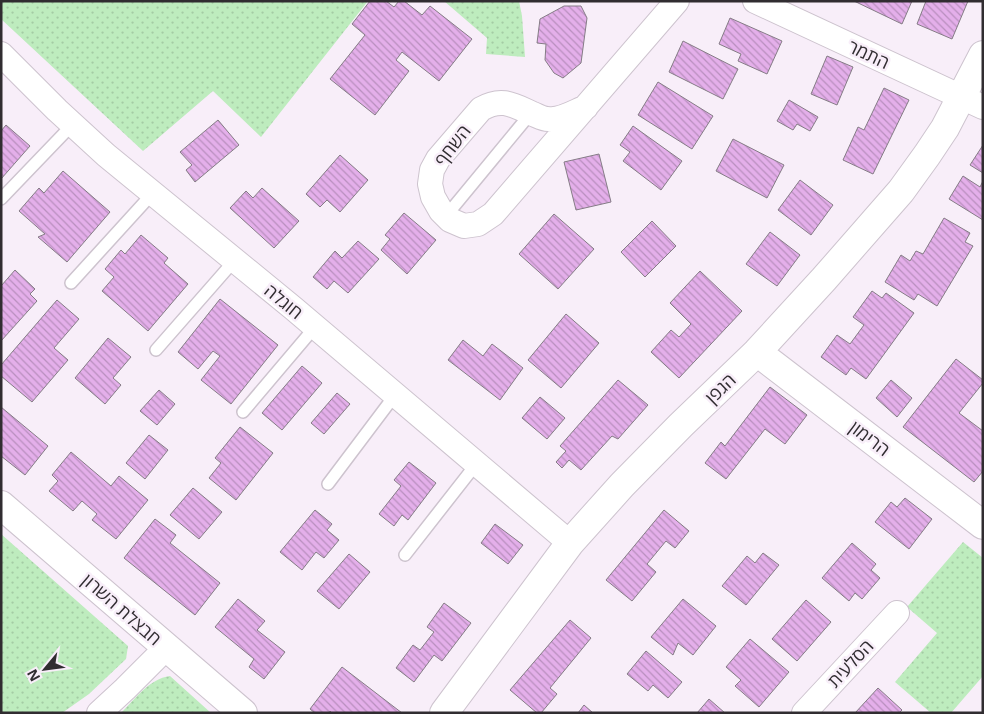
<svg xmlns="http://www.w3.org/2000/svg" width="984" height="714" font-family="'Open Sans','Noto Sans Hebrew',sans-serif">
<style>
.grass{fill:url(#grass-dots)}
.building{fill:url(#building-back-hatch);stroke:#857c86}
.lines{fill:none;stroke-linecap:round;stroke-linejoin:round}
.lane-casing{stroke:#cdc3ce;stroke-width:14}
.street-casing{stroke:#cdc3ce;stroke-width:26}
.secondary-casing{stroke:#cdc3ce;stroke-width:30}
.lane{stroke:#fff;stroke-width:11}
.street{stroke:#fff;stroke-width:24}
.secondary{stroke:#fff;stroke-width:28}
.labels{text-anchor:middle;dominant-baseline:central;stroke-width:5;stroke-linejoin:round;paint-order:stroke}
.street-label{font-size:18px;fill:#312d31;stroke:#f8eef9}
</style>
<defs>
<pattern id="grass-dots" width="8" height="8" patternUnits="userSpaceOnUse" patternTransform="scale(1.25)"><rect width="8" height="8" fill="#beecbe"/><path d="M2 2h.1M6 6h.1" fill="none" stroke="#a4cba4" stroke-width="1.8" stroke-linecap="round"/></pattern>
<pattern id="building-back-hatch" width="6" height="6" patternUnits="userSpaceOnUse" patternTransform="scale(1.25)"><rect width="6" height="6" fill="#e4afea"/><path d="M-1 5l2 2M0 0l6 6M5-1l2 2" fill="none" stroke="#b98fbe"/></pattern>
</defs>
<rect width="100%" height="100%" fill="#f8eef9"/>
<path class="grass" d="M1 1H368L261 137 213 91 143 151 1 19Z
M444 1H519L522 16 525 57 486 54 487 38Z
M1 534 128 646 126 659 89 694 62 713H1Z
M963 542 983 558V676L951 713H931L895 682 937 633 907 607Z
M170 676 211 713H121C136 698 149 679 170 676Z"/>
<path class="building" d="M370 1H386L394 7 399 1H404L422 15 430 6 472 39 439 81 402 52 396 60 409 71 375 115 330 79 365 35 352 24Z
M854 1H912L902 24Z
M926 1H968L952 39 917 24Z
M564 6H581L587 18 581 63 563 78 554 73 545 60 546 44 537 43 540 19Z
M730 18 782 41 767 74 738 61 741 54 719 44Z
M683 41 738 69 723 99 669 72Z
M827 56 853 67 837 105 811 94Z
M658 82 713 116 692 149 638 115Z
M884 88 909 100 873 174 843 160 858 127 864 130Z
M789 100 818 117 810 131 797 124 793 130 777 121Z
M218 120 239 145 195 182 186 170 192 165 180 152Z
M6 125 30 146 1 179V131Z
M633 126 682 161 661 190 623 161 630 152 620 145Z
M733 139 784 165 767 198 716 171Z
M983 145V173L970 165Z
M599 154 611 202 576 210 564 162Z
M340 155 368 180 340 212 327 200 320 207 306 194Z
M63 171 110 212 67 262 38 237 45 234 19 211 39 188 44 193Z
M963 176 980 187 983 181V220L949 199Z
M800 180 833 205 811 235 778 210Z
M262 188 299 221 274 248 230 208 246 191 253 198Z
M404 213 436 240 407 274 381 250 390 239 385 235Z
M554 214 594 249 558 289 519 254Z
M944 218 970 233 965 242 973 246 937 306 918 294 914 300 885 282 901 255 910 261 916 251 923 254Z
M652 221 676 246 645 277 621 252Z
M770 232 800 255 777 286 746 264Z
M141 235 168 258 164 263 188 284 148 331 102 291 114 277 105 269 121 250 125 254Z
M358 241 379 259 348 293 334 281 327 289 313 277 335 251 342 258Z
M15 270 35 289 30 294 37 301 1 341V286Z
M700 271 742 311 679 378 651 352 671 330 679 337 691 324 670 303Z
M872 291 882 298 886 293 914 313 866 379 851 368 846 375 821 357 837 335 850 344 864 325 853 317Z
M220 299 278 345 231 404 201 380 220 356 213 351 198 369 178 352Z
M57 300 79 319 54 348 68 360 32 402 1 376V365Z
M566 314 599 343 561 388 528 360Z
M108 338 131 357 113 378 121 385 105 404 75 378Z
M463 340 483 356 492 344 523 368 500 400 448 360Z
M956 359 983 380V383L959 413 983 431V471L974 482 903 427Z
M302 366 322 383 282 430 262 413Z
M618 380 648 405 618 439 612 436 581 470 569 460 562 468 556 462 566 451 560 446Z
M891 380 912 398 897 417 876 398Z
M770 387 807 415 785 444 765 429 726 479 705 463 721 442 725 446Z
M159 390 175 404 157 425 140 411Z
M337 393 350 404 324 434 311 423Z
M540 397 565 418 547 439 522 418Z
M1 407 48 446 25 475 1 456Z
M240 427 273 453 236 500 209 478 221 463 215 458Z
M149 435 168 450 145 479 126 463Z
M71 452 111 486 119 476 148 500 116 539 92 520 97 514 82 501 73 511 49 491 58 481 52 475Z
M409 462 436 483 408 520 402 515 394 526 379 514 401 486 394 480Z
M193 488 222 512 199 539 170 515Z
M905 498 932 519 909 549 875 522 891 502 897 507Z
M315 510 332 524 327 530 339 540 324 558 316 552 302 570 280 552Z
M664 510 689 531 675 548 666 541 647 564 656 572 632 601 606 580Z
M155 519 176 535 170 543 220 583 195 615 124 558Z
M495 524 523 545 508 564 481 543Z
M852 543 876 564 871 570 880 578 862 599 855 593 849 601 822 578Z
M763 553 779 565 746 605 722 586 747 556 755 563Z
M349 554 370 572 339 609 317 591Z
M238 599 265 621 257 630 285 652 264 679 249 667 254 659 215 627Z
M683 599 716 626 693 655 678 643 673 655 651 637Z
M806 600 831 622 797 661 772 639Z
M444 603 471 623 442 661 434 655 414 682 396 668 413 645 420 650 434 632 427 627Z
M570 620 591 638 550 688 557 694 541 713H537L510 690Z
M750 639 789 672 759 707 735 686 741 680 726 667Z
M646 651 682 682 668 698 653 685 648 691 627 674Z
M342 667 402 713H332L330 711 329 713H315L310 709Z
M878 688 902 710 899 713H855Z
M709 699 725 713H697Z
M584 705 593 713H578Z"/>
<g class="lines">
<defs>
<path id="lane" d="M1 199 73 124
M446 216 531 113
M71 283 152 194
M156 350 234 261
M243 412 315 327
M328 484 395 395
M405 555 477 463"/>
<path id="street" d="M755 1 983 107
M1 54 57 110 106 155 293 308 570 543
M586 107C574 112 560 121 548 119 543 119 538 116 533 114 513 105 502 97 481 109L438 159 432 170 430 184 433 197 441 211 450 220 464 226 478 224 493 214 677 1
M99 713 125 689 167 647
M804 713 897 613"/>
<path id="secondary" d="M757 352 983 525
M1 505 243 713
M444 713 570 543 622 485 681 425 757 352 824 279 901 191 927 155 945 128 983 55"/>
</defs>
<use href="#lane" class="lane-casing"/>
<use href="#street" class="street-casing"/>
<use href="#secondary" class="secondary-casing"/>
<use href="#lane" class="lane"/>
<use href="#street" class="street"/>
<use href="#secondary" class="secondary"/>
</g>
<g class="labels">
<g class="street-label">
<text transform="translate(869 54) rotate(25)">התמר</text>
<text transform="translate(452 145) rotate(-52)">השחף</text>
<text transform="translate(284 301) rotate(39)">חוגלה</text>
<text transform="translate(720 388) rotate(-44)">הגפן</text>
<text transform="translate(870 438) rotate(37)">הרימון</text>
<text transform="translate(122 609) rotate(41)">חבצלת השרון</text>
<text transform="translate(850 663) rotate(-47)">הסלעית</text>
</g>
</g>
<rect width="984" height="714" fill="none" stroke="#312d31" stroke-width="5"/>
<g transform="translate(45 669) rotate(241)" stroke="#f8eef9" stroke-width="4" paint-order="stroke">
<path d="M0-4L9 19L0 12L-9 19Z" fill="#312d31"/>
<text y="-8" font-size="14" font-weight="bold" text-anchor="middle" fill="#312d31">N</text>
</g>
</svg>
